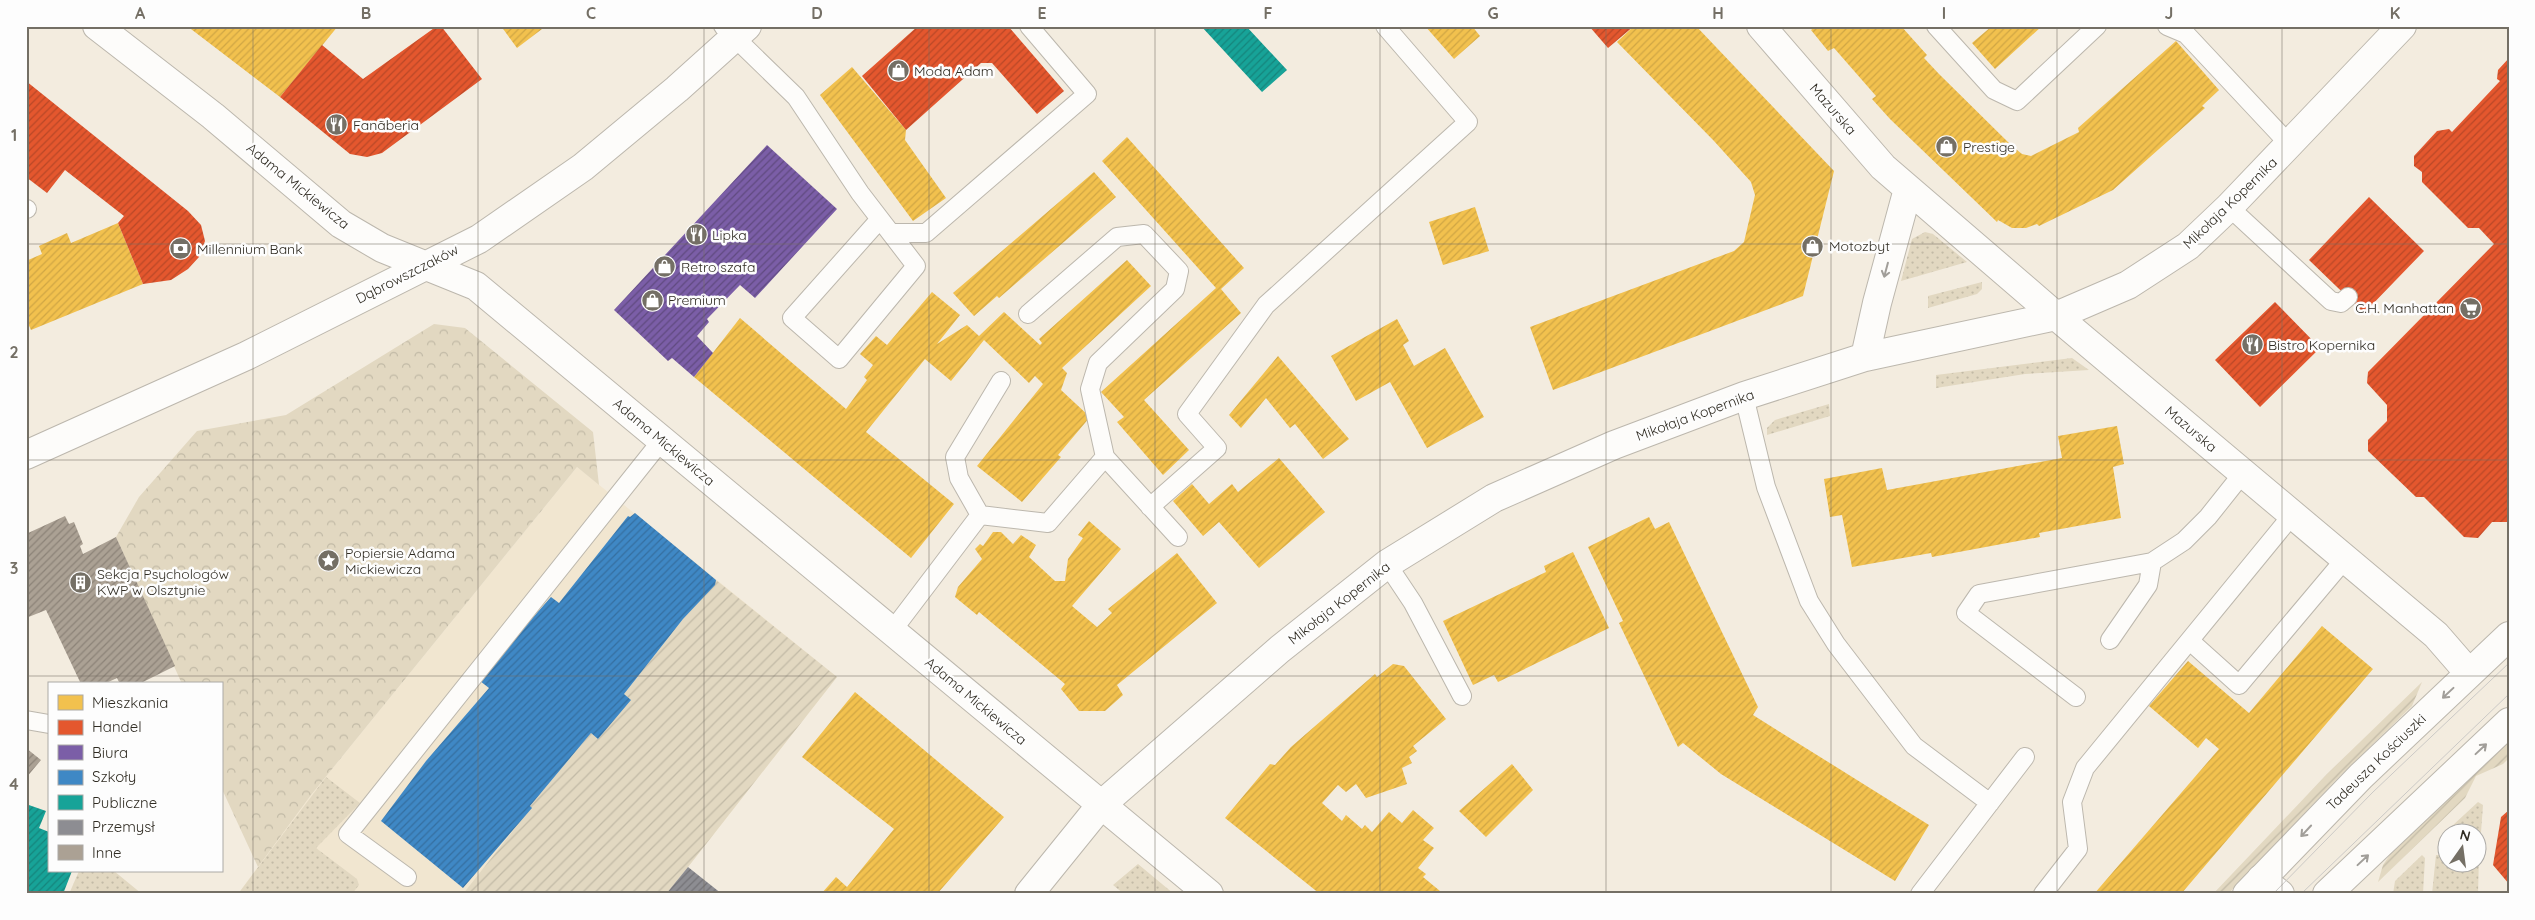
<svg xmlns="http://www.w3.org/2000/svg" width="2535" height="920" font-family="Quicksand,sans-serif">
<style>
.built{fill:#f1e6d0}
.grass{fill:url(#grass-dots)}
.park{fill:url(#park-crowns)}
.garden{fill:url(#garden-furrows)}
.homes{fill:url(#homes-hatch)}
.shops{fill:url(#shops-hatch)}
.offices{fill:url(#offices-hatch)}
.schools{fill:url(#schools-hatch)}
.public{fill:url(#public-hatch)}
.industry{fill:url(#industry-hatch)}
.building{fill:url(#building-hatch)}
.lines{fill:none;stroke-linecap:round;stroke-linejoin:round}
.lane-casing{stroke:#bcb7ad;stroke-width:20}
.street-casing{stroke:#bcb7ad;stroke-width:30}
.secondary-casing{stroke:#bcb7ad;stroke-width:30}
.lane{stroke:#fdfcfa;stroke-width:18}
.street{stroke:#fdfcfa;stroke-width:28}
.secondary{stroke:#fdfcfa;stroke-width:28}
.tram{stroke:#cbc9c6;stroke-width:1}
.oneway{stroke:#a19e99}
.grid{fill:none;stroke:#746f65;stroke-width:1;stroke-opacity:0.55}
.labels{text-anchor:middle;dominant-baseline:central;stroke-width:5;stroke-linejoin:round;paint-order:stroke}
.poi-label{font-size:14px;fill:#302c23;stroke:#fdfdfd;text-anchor:start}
.street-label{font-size:14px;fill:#302c23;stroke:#fdfdfd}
.neatline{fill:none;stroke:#746f65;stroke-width:2}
.grid-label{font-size:16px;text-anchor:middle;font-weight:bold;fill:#746f65}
</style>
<defs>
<pattern id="grass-dots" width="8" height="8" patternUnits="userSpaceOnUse" patternTransform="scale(1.25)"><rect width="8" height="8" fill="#e2d8c1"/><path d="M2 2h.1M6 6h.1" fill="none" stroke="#c2baa6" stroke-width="1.8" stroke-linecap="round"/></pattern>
<pattern id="park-crowns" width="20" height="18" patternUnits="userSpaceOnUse" patternTransform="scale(1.25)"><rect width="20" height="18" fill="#e2d8c1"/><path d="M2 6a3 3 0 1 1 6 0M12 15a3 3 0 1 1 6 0" fill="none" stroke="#c2baa6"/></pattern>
<pattern id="garden-furrows" width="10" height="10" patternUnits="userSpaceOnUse" patternTransform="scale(1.25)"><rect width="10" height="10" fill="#e2d8c1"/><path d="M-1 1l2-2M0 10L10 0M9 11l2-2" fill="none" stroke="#c2baa6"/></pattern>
<pattern id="homes-hatch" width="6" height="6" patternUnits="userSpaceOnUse" patternTransform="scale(1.25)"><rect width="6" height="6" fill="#f2c14e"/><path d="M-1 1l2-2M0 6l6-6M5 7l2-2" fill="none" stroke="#d0a644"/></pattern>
<pattern id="shops-hatch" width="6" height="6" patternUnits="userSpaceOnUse" patternTransform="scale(1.25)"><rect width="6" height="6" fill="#e4572e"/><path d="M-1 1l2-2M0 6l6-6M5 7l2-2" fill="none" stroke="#b94827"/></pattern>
<pattern id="offices-hatch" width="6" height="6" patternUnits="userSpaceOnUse" patternTransform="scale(1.25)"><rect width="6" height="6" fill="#7b5ea7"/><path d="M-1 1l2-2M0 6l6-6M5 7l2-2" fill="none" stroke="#604a80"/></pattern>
<pattern id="schools-hatch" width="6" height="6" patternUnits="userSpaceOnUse" patternTransform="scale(1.25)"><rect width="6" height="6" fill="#3f88c5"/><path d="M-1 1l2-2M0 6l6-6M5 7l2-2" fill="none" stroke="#356fa0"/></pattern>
<pattern id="public-hatch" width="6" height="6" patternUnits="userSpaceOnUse" patternTransform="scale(1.25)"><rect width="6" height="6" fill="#17a398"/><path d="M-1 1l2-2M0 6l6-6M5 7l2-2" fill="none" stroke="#15857c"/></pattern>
<pattern id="industry-hatch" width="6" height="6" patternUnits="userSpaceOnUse" patternTransform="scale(1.25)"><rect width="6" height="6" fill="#8d8d92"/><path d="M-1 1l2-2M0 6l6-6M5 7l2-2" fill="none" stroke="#747377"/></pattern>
<pattern id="building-hatch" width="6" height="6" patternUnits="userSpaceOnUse" patternTransform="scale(1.25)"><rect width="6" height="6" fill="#aba194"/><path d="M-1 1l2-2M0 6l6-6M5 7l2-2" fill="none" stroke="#8c8378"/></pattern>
</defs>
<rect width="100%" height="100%" fill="#f3ecdf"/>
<path class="built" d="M577 467 837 677 688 867 666 894H238L311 795Z"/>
<path class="grass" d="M1925 232 1933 234 1967 262 1901 281 1912 239Z
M1982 282V289L1977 294 1928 308V296Z
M2072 358 2089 370 2025 374 1936 388V375Z
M1829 404 1830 416 1767 435V428L1775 420Z
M326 777 360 803 316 848 357 879 359 885 352 894H238Z
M2478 802 2483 805 2480 846H2478V832H2448L2447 844H2438L2439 838Z
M2422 855 2425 858 2423 894H2393L2395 881Z
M2436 855H2447L2448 862H2478L2479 856 2478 894H2432Z
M1138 864 1174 894H1124L1113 885Z
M79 871H114L142 894H69Z"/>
<path class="park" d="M434 324 465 328 593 432 599 485 577 467 311 795 258 867 221 787V684H182L116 537 139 497 197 431 286 415Z"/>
<path class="garden" d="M716 580 837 677 688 867 666 894H463L531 808 530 806 591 733 598 739 630 700 624 694 683 619 714 585Z
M2422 682 2412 706 2335 781 2228 894H2213L2327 774Z
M2509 741V758L2503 764 2476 776 2465 798 2378 882 2383 865 2393 850Z"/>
<path class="homes" d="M187 26H338L280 97Z
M501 26H546L517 48Z
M1425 26H1472L1480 36 1454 59Z
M1634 26H1696L1834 171 1803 296 1553 390 1530 327 1734 251 1744 242 1755 195 1751 182 1714 141 1617 42Z
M1816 26H1901L1927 55 1924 58 1939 74 2012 146 2022 154 2031 156 2079 132 2078 128 2176 41 2219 90 2202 106 2205 108 2113 190 2039 226 2037 224 2026 228H2012L1998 220 1997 222 1890 119 1872 99 1876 96 1834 48 1828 51 1811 30Z
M1992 26H2042L1995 69 1972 43Z
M852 67 906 130 905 140 946 198 913 221 820 95Z
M1127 137 1244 268 1221 289 1241 313 1144 400 1189 450 1163 475 1117 422 1124 417 1101 392 1216 288 1102 161Z
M1094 172 1116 197 999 298 997 296 974 316 953 293Z
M1475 207 1489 251 1443 265 1429 222Z
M118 223 143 284 31 330 26 319V261L42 254 39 246 67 233 71 243Z
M1127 260 1151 286 1062 368 1067 373 1061 390 1090 417 1058 455 1061 457 1022 502 977 466 1043 384 1035 376 1029 383 984 340 951 381 925 359 866 432 954 504 911 558 694 377 740 318 846 409 867 380 864 377 873 365 860 354 876 336 887 345 932 292 960 315 937 344 967 325 979 336 1004 312 1040 345 1042 343 1039 339Z
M1397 319 1409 341 1403 345 1414 366 1445 348 1484 417 1427 448 1390 382 1356 401 1331 356Z
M1278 356 1349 439 1323 459 1295 424 1290 428 1266 398 1241 428 1229 415Z
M2117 426 2124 464 2113 467 2121 518 2039 533 2040 537 1932 557 1931 553 1852 567 1842 515 1830 517 1824 479 1882 468 1887 490 2062 458 2058 436Z
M1279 458 1325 512 1259 568 1219 522 1203 536 1173 501 1192 484 1209 504 1232 484 1238 492Z
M1649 517 1655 529 1669 522 1758 707 1753 715 1929 825 1895 881 1721 774 1683 743 1678 747 1619 623 1623 621 1588 547Z
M1089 521 1121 549 1072 606 1097 627 1112 613 1108 609 1177 553 1217 603 1117 685 1123 695 1105 711H1079L1061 689 1065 684 979 612 977 615 955 597 958 587 982 559 975 549 980 544 983 546 993 532H1001L1013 544 1021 535 1036 545 1029 557 1055 581H1065L1068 559 1083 538 1078 535Z
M1573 552 1609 628 1498 682 1494 675 1473 685 1443 621 1546 572 1544 566Z
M2322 626 2373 669 2181 894H2094L2219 749 2206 738 2198 748 2149 706 2188 661 2249 713Z
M1393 664 1404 666 1446 719 1413 746 1417 751 1409 757 1412 763 1402 768 1407 784 1366 798 1356 784 1346 792 1338 785 1322 803 1342 821 1346 815 1362 829 1365 825 1372 832 1389 812 1402 823 1413 810 1434 828 1423 840 1434 848 1418 868 1426 874 1423 877 1440 891 1438 894H1320L1225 818 1270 764 1275 765 1291 747 1375 674 1377 677Z
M855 692 1004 817 937 894H821L836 877 847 887 894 829 802 757Z
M1512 764 1533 790 1486 837 1459 811Z"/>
<path class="shops" d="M437 26H441L482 79 382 153 367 157 350 154 280 97 322 45 363 79Z
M918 26H1008L1064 91 1037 114 992 63H981L906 130 862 76Z
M1589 26H1634L1608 48Z
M2509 58V522H2492L2478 538 2464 537 2424 497H2416L2368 451V440L2387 421V405L2367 383 2368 372 2494 244 2479 228H2468L2422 182V172L2414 166V156L2437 131 2449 129 2452 132 2500 81 2497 79 2498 70Z
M26 81 188 211 201 225 205 241 199 257 188 269 171 280 143 284 118 223 124 216 65 170 47 193 26 177Z
M2369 197 2424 251 2364 313 2309 260Z
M2275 302 2320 348 2260 407 2215 360Z
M2509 810V884L2493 865 2501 817Z"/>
<path class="offices" d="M767 145 837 209 755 298 740 285 707 319 709 322 697 336 713 353 694 377 672 358 668 361 614 310Z"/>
<path class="schools" d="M635 513 716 580 715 585 683 619 624 694 631 700 598 739 591 733 530 806 532 808 463 888 381 821 426 761 489 688 480 681 505 652 503 651 551 597 559 603 628 516 630 517Z"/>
<path class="public" d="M1201 26H1246L1287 70 1262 92Z
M26 804 46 811 39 828 49 832V871H72L63 894H26Z"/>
<path class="industry" d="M688 867 722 894H666Z"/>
<path class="building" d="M65 516 69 524 74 522 83 544 80 546 83 554 116 537 175 666 139 684H120L117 678 104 684H81L46 610 26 618V534Z
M26 748 41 760 26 778Z"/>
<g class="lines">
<defs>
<path id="lane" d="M723 26 796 97 860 193 916 266 839 359 792 318 880 219
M1936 26 1994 90 2017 101 2097 26
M2167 26 2186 34 2289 144
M2229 207 2331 301 2341 303 2348 297
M26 209H27
M892 233H926L1087 94 1029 26
M1028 314 1117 237 1144 234 1179 271 1175 289 1098 363 1090 389 1105 457
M1744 396 1766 487 1809 601 1836 644 1914 746 1990 803
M1150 507 1217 448 1187 414 1266 305 1468 122 1385 26
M980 515 1048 523 1105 457 1178 537
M980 515 959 478 955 457 1001 381
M1387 564 1413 603 1462 696
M892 631 980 515
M2110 640 2148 585 2152 562
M2190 641 2239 685 2345 559
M2076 697 1966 613 1979 594 2152 562 2184 541 2208 517 2243 473
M26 720 49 724
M407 877 348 834 662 440
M1920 894 2025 757
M2043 894 2078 849 2072 802 2085 768 2293 514"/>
<path id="street" d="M97 26 213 116 341 224 382 248 476 286 1209 894
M1761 26 1883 167 2056 316 2436 635 2469 673
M1865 357 1877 303 1908 189
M26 455 246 356 479 239 583 167 677 89 747 26
M2261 879 2280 894
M1029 894 1101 805 1280 649 1387 564 1494 498 1614 445 1744 396 1865 357 2056 316 2128 285 2188 246 2229 207 2402 26"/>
<path id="secondary" d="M2247 894 2361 776 2509 636
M2327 894 2509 722"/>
</defs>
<use href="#lane" class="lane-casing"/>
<use href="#street" class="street-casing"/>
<use href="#secondary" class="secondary-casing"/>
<use href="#lane" class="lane"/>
<use href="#street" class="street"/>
<use href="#secondary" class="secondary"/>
<path class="tram" d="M2273 894 2373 792 2509 663
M2301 894 2509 694"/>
</g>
<defs><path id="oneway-shaft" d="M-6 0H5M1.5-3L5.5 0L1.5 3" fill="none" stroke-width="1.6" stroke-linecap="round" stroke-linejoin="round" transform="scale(1.25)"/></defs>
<g class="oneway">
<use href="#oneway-shaft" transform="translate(1886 270) rotate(105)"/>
<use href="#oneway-shaft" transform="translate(2448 693) rotate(137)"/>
<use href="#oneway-shaft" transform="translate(2481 749) rotate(-43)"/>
<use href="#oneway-shaft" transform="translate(2306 831) rotate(133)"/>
<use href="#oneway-shaft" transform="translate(2363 860) rotate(-43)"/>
</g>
<path class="grid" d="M253 26V894M478 26V894M704 26V894M929 26V894M1155 26V894M1380 26V894M1606 26V894M1831 26V894M2057 26V894M2282 26V894M26 244H2509M26 460H2509M26 676H2509"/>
<defs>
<symbol id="shop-disc" viewBox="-11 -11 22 22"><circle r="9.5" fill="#746f65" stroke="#fdfdfd"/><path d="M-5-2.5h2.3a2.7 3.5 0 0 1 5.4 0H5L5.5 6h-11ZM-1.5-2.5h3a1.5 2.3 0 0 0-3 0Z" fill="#fff"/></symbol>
<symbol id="restaurant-disc" viewBox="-11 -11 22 22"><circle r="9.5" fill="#746f65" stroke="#fdfdfd"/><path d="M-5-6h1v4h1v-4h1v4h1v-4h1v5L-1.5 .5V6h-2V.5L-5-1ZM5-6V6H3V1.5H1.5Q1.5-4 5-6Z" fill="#fff"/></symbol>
<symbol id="bank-disc" viewBox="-11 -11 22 22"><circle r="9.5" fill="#746f65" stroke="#fdfdfd"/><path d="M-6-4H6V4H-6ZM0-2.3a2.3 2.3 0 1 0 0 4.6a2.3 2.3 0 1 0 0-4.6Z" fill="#fff"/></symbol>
<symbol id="supermarket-disc" viewBox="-11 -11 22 22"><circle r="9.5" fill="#746f65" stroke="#fdfdfd"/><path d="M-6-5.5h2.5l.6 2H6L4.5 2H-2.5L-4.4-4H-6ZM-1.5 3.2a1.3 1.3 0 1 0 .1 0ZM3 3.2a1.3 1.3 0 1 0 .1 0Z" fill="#fff"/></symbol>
<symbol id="sight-disc" viewBox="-11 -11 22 22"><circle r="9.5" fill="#746f65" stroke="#fdfdfd"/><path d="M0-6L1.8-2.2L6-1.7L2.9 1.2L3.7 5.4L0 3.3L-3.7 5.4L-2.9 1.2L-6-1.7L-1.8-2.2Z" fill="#fff"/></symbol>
<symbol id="building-disc" viewBox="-11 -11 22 22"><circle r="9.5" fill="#746f65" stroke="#fdfdfd"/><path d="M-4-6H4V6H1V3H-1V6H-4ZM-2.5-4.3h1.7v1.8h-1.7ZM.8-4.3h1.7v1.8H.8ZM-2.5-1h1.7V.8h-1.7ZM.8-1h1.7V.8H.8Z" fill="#fff"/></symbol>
</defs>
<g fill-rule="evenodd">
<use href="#shop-disc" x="886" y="58" width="25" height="25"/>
<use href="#restaurant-disc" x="324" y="112" width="25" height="25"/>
<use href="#shop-disc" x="1934" y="134" width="25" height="25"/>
<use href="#restaurant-disc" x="684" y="222" width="25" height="25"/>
<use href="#shop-disc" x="1800" y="234" width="25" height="25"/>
<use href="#bank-disc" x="168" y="236" width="25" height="25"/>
<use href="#shop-disc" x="652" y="254" width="25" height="25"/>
<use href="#shop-disc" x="640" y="288" width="25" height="25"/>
<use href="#supermarket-disc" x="2458" y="296" width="25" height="25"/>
<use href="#restaurant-disc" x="2240" y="332" width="25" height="25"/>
<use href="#sight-disc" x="316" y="548" width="25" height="25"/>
<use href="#building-disc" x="68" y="570" width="25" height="25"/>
</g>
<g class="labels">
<g class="poi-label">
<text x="914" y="71">Moda Adam</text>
<text x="353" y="125">Fanãberia</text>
<text x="1963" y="147">Prestige</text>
<text x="712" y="235">Lipka</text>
<text x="1829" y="246">Motozbyt</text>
<text x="197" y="249">Millennium Bank</text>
<text x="681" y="267">Retro szafa</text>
<text x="668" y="300">Premium</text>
<text x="2454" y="308" text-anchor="end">C.H. Manhattan</text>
<text x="2268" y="345">Bistro Kopernika</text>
<text x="345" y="553">Popiersie Adama<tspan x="345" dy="16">Mickiewicza</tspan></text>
<text x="97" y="574">Sekcja Psychologów<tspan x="97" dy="16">KWP w Olsztynie</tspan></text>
</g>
<g class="street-label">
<text transform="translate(1833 109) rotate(49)">Mazurska</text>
<text transform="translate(298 186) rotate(39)">Adama Mickiewicza</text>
<text transform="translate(2230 203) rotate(-44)">Mikołaja Kopernika</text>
<text transform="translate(407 274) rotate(-27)">Dąbrowszczaków</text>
<text transform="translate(1695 415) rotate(-20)">Mikołaja Kopernika</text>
<text transform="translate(2191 429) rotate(40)">Mazurska</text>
<text transform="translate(664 442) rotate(40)">Adama Mickiewicza</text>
<text transform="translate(1339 603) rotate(-38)">Mikołaja Kopernika</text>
<text transform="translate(976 701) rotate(40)">Adama Mickiewicza</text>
<text transform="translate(2376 762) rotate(-44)">Tadeusza Kościuszki</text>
</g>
</g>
<rect width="2535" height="920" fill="none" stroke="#fdfdfd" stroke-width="55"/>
<rect x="48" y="682" width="175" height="190" fill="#fdfdfd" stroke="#aba9a6"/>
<rect x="58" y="695" width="25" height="15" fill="#f2c14e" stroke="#aba9a6"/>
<text x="92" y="708" font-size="15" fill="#302c23">Mieszkania</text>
<rect x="58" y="720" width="25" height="15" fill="#e4572e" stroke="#aba9a6"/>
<text x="92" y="732" font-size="15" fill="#302c23">Handel</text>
<rect x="58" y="745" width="25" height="15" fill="#7b5ea7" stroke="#aba9a6"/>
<text x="92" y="758" font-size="15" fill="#302c23">Biura</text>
<rect x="58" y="770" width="25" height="15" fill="#3f88c5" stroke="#aba9a6"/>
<text x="92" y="782" font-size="15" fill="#302c23">Szkoły</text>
<rect x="58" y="795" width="25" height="15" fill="#17a398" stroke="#aba9a6"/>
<text x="92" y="808" font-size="15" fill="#302c23">Publiczne</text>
<rect x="58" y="820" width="25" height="15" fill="#8d8d92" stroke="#aba9a6"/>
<text x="92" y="832" font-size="15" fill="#302c23">Przemysł</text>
<rect x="58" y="845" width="25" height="15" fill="#aba194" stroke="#aba9a6"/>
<text x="92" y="858" font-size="15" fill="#302c23">Inne</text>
<g transform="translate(2462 848) rotate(14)"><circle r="24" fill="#fdfdfd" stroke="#aba9a6"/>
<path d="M0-4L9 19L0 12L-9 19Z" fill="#746f65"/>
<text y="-8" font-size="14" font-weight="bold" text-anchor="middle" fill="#302c23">N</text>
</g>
<rect x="28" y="28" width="2480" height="864" class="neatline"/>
<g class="grid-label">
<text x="140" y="19">A</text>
<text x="366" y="19">B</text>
<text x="591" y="19">C</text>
<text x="817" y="19">D</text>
<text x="1042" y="19">E</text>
<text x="1268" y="19">F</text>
<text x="1493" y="19">G</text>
<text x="1718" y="19">H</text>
<text x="1944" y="19">I</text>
<text x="2169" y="19">J</text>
<text x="2395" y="19">K</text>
<text x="14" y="141">1</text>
<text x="14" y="358">2</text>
<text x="14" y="574">3</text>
<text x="14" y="790">4</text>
</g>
</svg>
